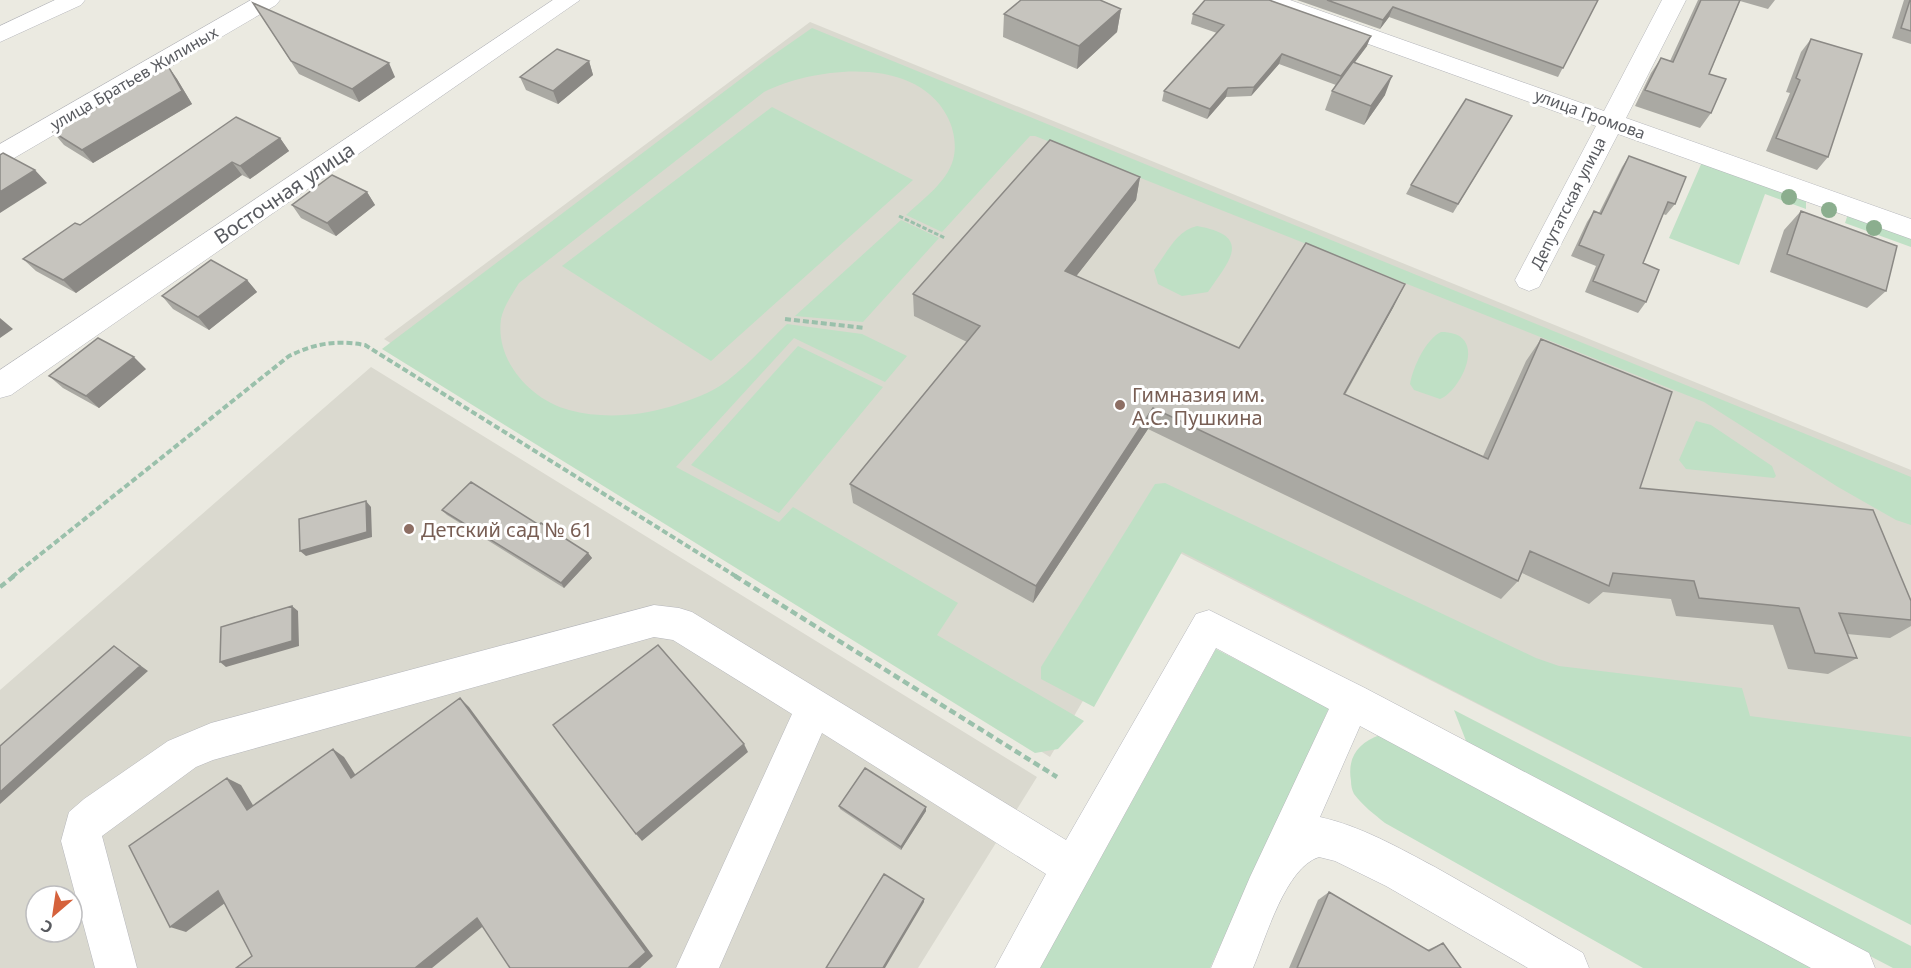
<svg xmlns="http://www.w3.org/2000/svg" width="1911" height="968" font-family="'Noto Sans',sans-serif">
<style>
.education{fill:#dad9cf;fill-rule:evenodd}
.green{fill:#bfe0c5}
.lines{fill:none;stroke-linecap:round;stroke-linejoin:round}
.minor-casing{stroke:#b6b7bc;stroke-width:1}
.path-far2{stroke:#9ac0ab;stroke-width:3;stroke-dasharray:4.5 2;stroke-linecap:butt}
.path-far1{stroke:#9ac0ab;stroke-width:4;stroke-dasharray:6 3;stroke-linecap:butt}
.path{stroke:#9ac0ab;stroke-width:4.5;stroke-dasharray:7 4;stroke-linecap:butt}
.minor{fill:#fff;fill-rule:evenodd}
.tree{fill:#8bae8e}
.wall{fill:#aaa9a3}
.shaded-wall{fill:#8b8985}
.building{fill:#c6c4be;stroke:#8b8985;stroke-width:1.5}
.education-dot{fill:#8d6e63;stroke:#fff;stroke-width:2}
.labels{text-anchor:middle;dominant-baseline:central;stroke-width:6;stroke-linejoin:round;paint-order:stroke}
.far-street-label{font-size:16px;fill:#595b60;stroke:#fff}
.street-label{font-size:20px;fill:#595b60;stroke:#fff}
.education-label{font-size:20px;fill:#785e54;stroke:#fff;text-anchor:start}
</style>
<rect width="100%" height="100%" fill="#ebeae1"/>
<path class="education" d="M810 22 1911 470V847L1708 821 1172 549 1050 757 384 339Z
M371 367 1037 777 918 968H0V690ZM36 896H72V932H36Z"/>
<path class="green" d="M812 28 1911 477V525L1896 520 1838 487 1704 402 1035 136H1030L942 232 906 215C922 200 947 182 953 160 957 146 954 129 947 116 915 55 815 67 764 92L519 283C513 293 503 307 501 319 495 361 531 400 569 410 602 419 638 416 669 407 688 401 712 393 727 381 749 364 768 342 787 324L862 334 907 356 885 382 794 338 676 467 779 522 793 507 958 603 937 635 1084 721 1058 749 1035 753 382 349 766 60Z
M772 107 913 180 711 361 562 266Z
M1702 162 1806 200V209L1765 194 1739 265 1669 238Z
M1848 214 1911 238V247L1845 223Z
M901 220 939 238 863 322 795 316Z
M1197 226C1254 236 1229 261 1208 292L1182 296 1158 284 1154 270C1167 253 1176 231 1197 226Z
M1441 332C1492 332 1459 393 1440 399L1414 390 1410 384C1413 367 1426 339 1441 332Z
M798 346 883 387 779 513 691 465Z
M1696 421 1711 425 1772 466 1776 476 1774 478 1686 469 1679 460Z
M1165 483 1536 658 1559 666 1742 688 1750 716 1911 737V925L1182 552 1094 707 1041 679V667L1155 484Z
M1216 649 1329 708 1210 968H1040Z
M1454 710 1911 946V968H1893L1468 746Z
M1380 735 1821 968H1643L1385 823C1374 814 1363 806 1354 794 1352 790 1351 786 1351 781 1347 757 1358 743 1380 735Z"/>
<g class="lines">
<defs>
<path id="minor" d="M55 0H85L81 5 0 42V26Z
M251 0H280L276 5 9 161 0 164V144Z
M553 0H580L11 395 0 398V370Z
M1256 0H1290L1604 111 1662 0H1686L1626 118 1911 219V239L1618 134 1539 287 1529 291 1519 287 1515 280 1596 126 1260 5Z
M654 605 679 608 692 612 1066 840 1196 614 1209 610 1365 688 1869 953 1875 968H1811L1360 726 1320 817C1361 826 1399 848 1435 867 1485 895 1534 924 1583 953L1589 968H1528L1386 886 1335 861 1319 857C1285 868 1266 938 1253 968H1211L1250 877 1329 709 1216 648 1040 968H995L1046 874 822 733 719 968H676L792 714 673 640 654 637 213 760 196 767 102 836 137 968H95L61 841 69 812 84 799 168 741 211 723Z"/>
</defs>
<use href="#minor" class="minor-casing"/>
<path class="path-far2" d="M899 216 945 238"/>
<path class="path-far1" d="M785 319 865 328
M12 577 289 356C316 343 336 340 365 345L737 577"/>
<path class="path" d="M735 576 1057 777
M0 587 14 576"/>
<use href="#minor" class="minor"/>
</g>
<g class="tree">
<circle cx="1789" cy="197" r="8"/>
<circle cx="1829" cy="210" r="8"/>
<circle cx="1874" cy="228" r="8"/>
</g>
<path class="wall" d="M1297 0H1598L1558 77 1389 17 1380 29Z
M1698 0H1775L1768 9 1740 1 1709 74 1711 113 1700 128 1635 106 1651 73 1661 58 1670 61Z
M1904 0H1911V44L1892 38Z
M253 3 395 77 359 102 299 74Z
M1121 9 1117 32 1077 69 1003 37 1004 14Z
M1193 14 1367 46 1355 62 1385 95 1364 125 1325 110 1332 91 1336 85 1279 64 1251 96 1226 97 1207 119 1162 101 1164 91 1217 33 1191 24Z
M1811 39 1828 157 1817 170 1766 151 1790 93 1786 92 1801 52Z
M589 61 593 75 558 104 526 90 520 77Z
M168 66 177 79 192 104 93 163 64 145 53 132Z
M1512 116 1453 213 1406 194 1411 185Z
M280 138 289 151 250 179 242 175 76 293 36 271 23 259 80 225Z
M1629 156 1675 204 1666 215 1663 214 1643 263 1646 302 1638 313 1585 292 1596 266 1571 256 1587 222 1594 211 1599 213 1622 167Z
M1140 177 1136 200 1076 276 1239 348 1394 306 1345 395 1483 456 1526 361 1541 339 1640 488 1911 601V626L1890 638 1847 634 1857 658 1828 674 1788 669 1773 625 1676 616 1671 599 1603 592 1589 604 1522 573 1518 581 1501 599 1148 429 1033 603 853 503 850 484 967 342 914 316 913 294Z
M367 192 375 205 336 236 301 218 292 205Z
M1801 211 1886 291 1867 308 1770 272 1784 230Z
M247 280 257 292 209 330 173 309 162 296Z
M146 369 99 408 63 388 49 376Z
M442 510 539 525 588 553 592 558 564 588 447 515Z
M839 806 926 807V811L901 850 840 809Z
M1329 892 1427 950 1443 943 1461 968H1289L1318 900Z"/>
<path class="shaded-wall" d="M1393 7 1389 17 1380 29 1383 20Z
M1121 9 1117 32 1077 69 1079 46Z
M1371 36 1367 46 1337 86 1341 76Z
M1282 54 1279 64 1251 96 1254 87Z
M589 61 593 75 558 104 553 91Z
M389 63 395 77 359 102 352 89Z
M168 66 177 79 192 104 93 163 82 150Z
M1392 76 1385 95 1364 125 1371 106Z
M1228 88 1226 97 1207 119 1210 109Z
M280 138 289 151 250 179 240 166Z
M232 162 242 175 76 293 63 280Z
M35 170 47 183 0 213V192Z
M1140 177 1136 200 1063 293 1065 271Z
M367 192 375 205 336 236 327 223Z
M247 280 257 292 209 330 198 317Z
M1405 284 1394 306 1333 415 1344 394Z
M0 318 13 329 0 338Z
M134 357 146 369 99 408 86 396Z
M1153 408 1148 429 1033 603 1036 586Z
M366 501 371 507 372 537 306 556 300 551Z
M588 553 592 558 564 588 561 583Z
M292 606 298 611 299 646 226 667 220 662Z
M114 646 148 671 0 804V792Z
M460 698 469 707 653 956 640 968H628Z
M744 744 748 752 642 841 636 834Z
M333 749 344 757 362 785 351 778Z
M227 778 241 785 260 817 247 810Z
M926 807V811L901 850V847Z
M218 891 233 897 186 932 170 927Z
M924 899V902L885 968H883Z
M477 918 487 923 432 968H415Z"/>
<path class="building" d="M1021 0H1100L1121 9 1079 46 1004 14Z
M1205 0H1269L1371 36 1341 76 1282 54 1254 87 1228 88 1210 109 1164 91 1224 25 1193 14Z
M1327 0H1598L1563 68 1393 7 1383 20Z
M1701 0H1740L1709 74 1726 79 1711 113 1645 90 1661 58 1673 62Z
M1910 0H1911V31L1901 28Z
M253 3 389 63 352 89 291 61Z
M1811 39 1862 54 1828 157 1776 138 1800 80 1796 78Z
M557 49 589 61 553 91 520 77Z
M1353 62 1392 76 1371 106 1332 91Z
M168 66 182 91 82 150 53 132Z
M1466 99 1512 116 1458 204 1411 185Z
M236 117 280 138 240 166 232 162 63 280 23 259 75 223 80 225Z
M1050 140 1140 177 1065 271 1239 348 1306 243 1405 284 1344 394 1488 459 1541 339 1672 392 1640 488 1873 510 1911 601V620L1839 613 1857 658 1815 653 1799 608 1699 598 1694 581 1613 573 1609 586 1530 551 1518 581 1153 408 1036 586 850 484 980 326 913 294Z
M3 153 35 170 0 192V155Z
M1629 156 1686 177 1675 204 1668 202 1643 263 1659 270 1646 302 1593 281 1604 255 1579 245 1594 211 1601 214Z
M332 175 367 192 327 223 292 205Z
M1801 211 1897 246 1886 291 1787 254Z
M211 260 247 280 198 317 162 296Z
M98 338 134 357 86 396 49 376Z
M471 482 539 525 541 523 588 553 561 583 442 510Z
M366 501 367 532 300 551 299 519Z
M292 606V641L220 662 221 627Z
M658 645 744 744 636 834 553 725Z
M114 646 140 666 0 792V746Z
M460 698 646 952 628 968H510L477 918 415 968H236L252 956 218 891 170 927 129 846 227 778 247 810 333 749 351 778Z
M865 768 926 807 901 847 839 806Z
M884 874 924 899 883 968H826Z
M1329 892 1429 951 1443 943 1461 968H1297Z"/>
<g class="education-dot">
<circle cx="1120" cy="405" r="6"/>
<circle cx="409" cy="529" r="6"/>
</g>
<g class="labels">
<g class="far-street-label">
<text transform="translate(134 78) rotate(-30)">улица Братьев Жилиных</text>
<text transform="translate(1590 114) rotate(20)">улица Громова</text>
<text transform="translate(1568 203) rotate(-63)">Депутатская улица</text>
</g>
<g class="street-label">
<text transform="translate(284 193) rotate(-34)">Восточная улица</text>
</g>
<g class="education-label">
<text x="1132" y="394">Гимназия им.<tspan x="1132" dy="23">А.С. Пушкина</tspan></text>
<text x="421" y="529">Детский сад № 61</text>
</g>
</g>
<g transform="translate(54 914) rotate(209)"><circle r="28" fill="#ffffff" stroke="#bdbdbf" stroke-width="1.5"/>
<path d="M0-4.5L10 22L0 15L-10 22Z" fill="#d5623c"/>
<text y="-9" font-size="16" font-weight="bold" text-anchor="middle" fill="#595b60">С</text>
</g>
</svg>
